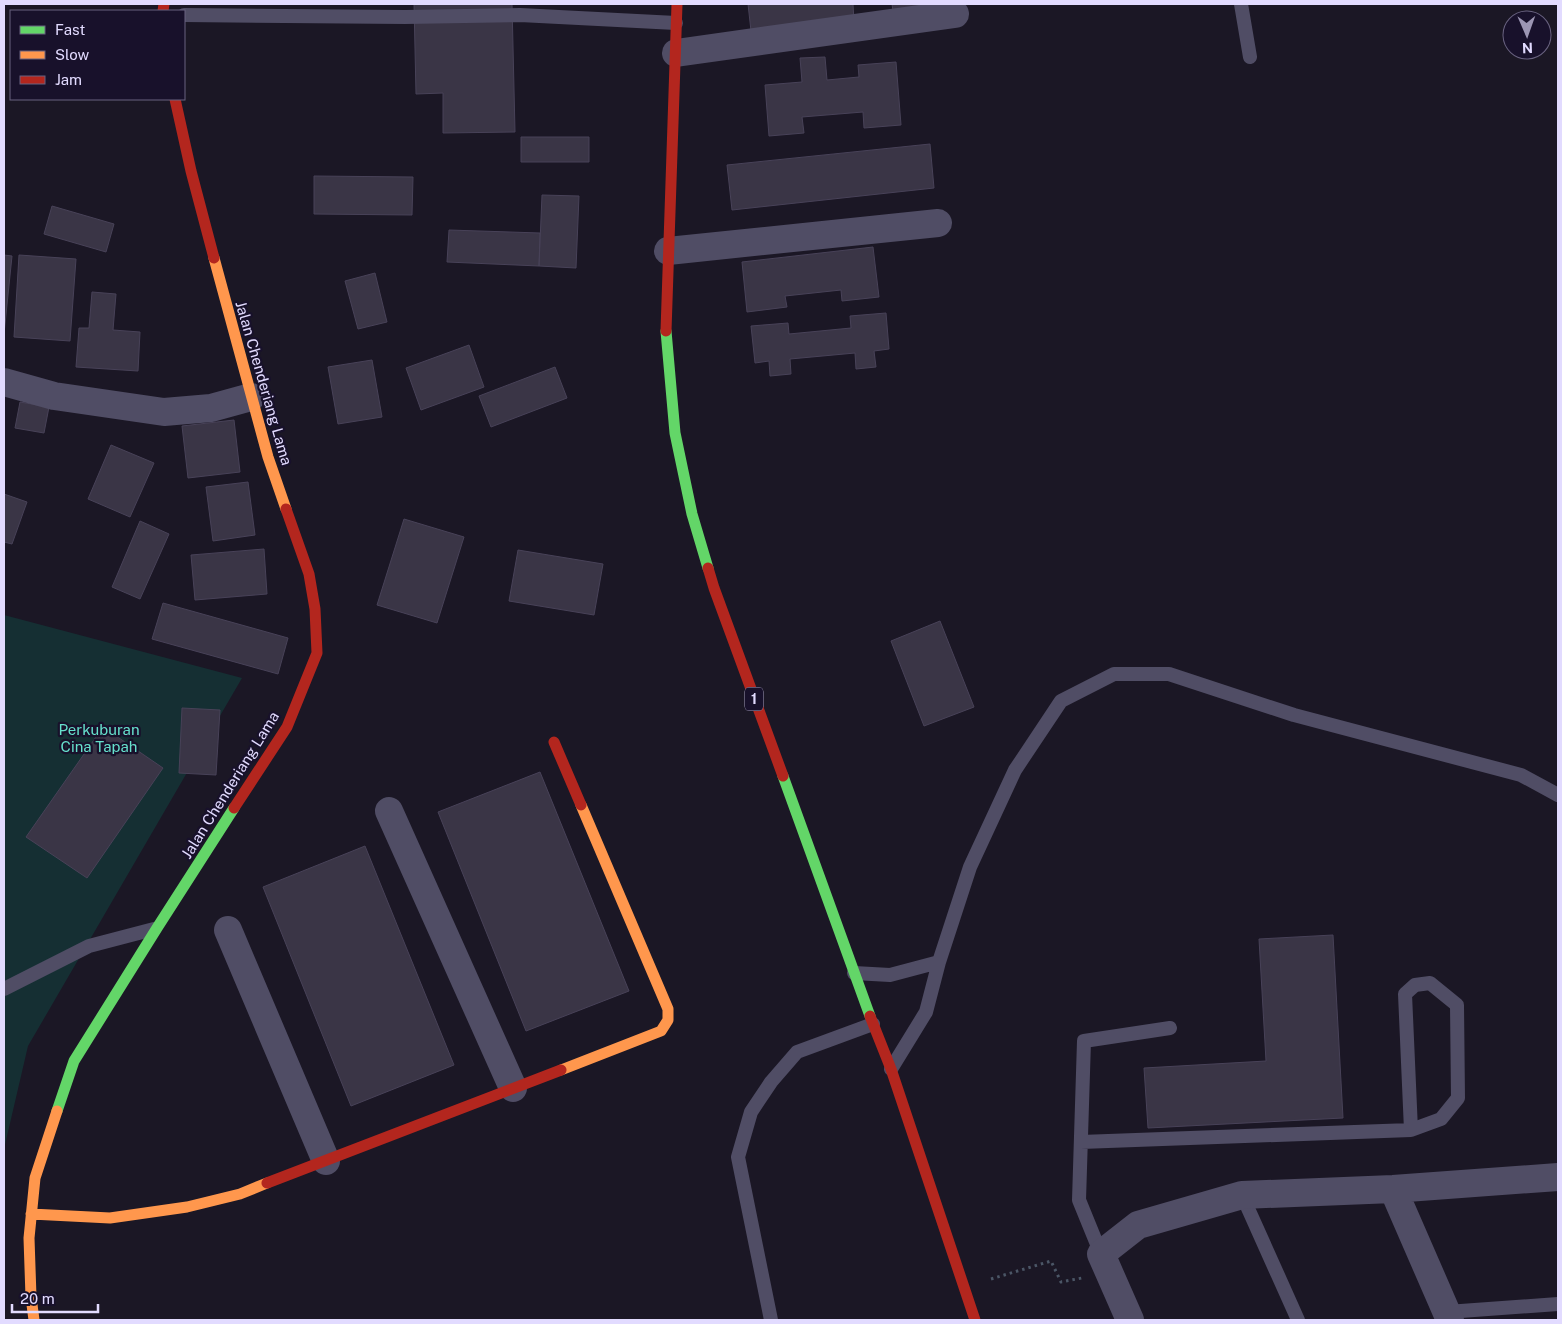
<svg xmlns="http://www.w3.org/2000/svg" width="1562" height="1324" font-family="'Public Sans',sans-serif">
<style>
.green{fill:#152f33}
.building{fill:#3a3546;stroke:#484258}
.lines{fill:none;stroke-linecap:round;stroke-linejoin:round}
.path{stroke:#4b5666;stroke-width:3;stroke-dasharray:2.5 4;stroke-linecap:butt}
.lane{stroke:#504d65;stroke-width:14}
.street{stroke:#504d65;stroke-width:28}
.fast{stroke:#63d668;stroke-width:11}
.slow{stroke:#ff974d;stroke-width:11}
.jam{stroke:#b3261e;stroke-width:11}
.labels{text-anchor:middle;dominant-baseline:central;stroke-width:4.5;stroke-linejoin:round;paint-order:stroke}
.shield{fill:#18112b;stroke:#a59ebf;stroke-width:1}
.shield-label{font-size:14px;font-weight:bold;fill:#e2dbff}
.street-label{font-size:15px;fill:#e2dbff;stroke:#18112b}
.park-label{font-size:15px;fill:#66e0cc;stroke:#18112b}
</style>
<rect width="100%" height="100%" fill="#1b1725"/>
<path class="green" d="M4 615 242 678 28 1046 4 1149Z"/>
<path class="building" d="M414 4H512L515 132 443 133V93L416 94Z
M748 4H853L854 22 751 31Z
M892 4H974L893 11Z
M825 57 827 80 859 77 858 65 896 62 901 125 864 128 863 112 802 117 804 133 769 136 765 85 802 82 800 58Z
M521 137H589V162H521Z
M930 144 934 188 732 210 727 165Z
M314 176 413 177 412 215 314 214Z
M542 195 579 196 576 268 539 266Z
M52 206 114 224 106 252 44 234Z
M449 230 540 233 539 266 447 262Z
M873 247 879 297 842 301 841 290 785 296 787 307 747 312 742 262Z
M4 255 12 256 4 334Z
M19 255 76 259 70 341 14 337Z
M375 273 387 322 358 329 345 281Z
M92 292 116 294 113 330 140 332 138 371 76 367 79 328H89Z
M886 313 889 349 874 351 876 367 856 369 855 353 790 359 791 374 770 376 769 361 755 363 751 326 788 323 789 334 851 328 850 316Z
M469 345 484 387 421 410 406 368Z
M372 360 382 417 338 424 328 367Z
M555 367 567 398 491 427 479 396Z
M20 402 49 407 44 433 15 428Z
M234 420 240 472 188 478 182 426Z
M111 445 154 463 130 517 88 499Z
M248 482 255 535 213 541 206 487Z
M4 494 27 502 12 544 4 542Z
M404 519 464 537 437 623 377 605Z
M140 521 169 534 140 599 112 587Z
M264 549 267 594 195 600 191 555Z
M518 550 603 564 594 615 509 601Z
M163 603 288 638 278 674 152 639Z
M940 621 974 707 924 726 891 641Z
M182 708 220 710 216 775 179 773Z
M103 727 163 768 87 878 26 837Z
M540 772 629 991 526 1031 438 812Z
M365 846 454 1065 351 1106 263 887Z
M1333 935 1343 1118 1148 1128 1144 1068 1266 1061 1259 939Z"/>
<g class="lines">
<path class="path" d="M991 1279 1051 1261 1061 1282 1082 1278"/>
<path class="lane" d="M1241 4 1250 57
M184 15 405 17 520 15 676 23
M939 962 970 867 1015 770 1061 701 1114 674H1169L1294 715 1521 775 1558 795
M854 973 890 975 939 962 926 1012 891 1069
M4 989 89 946 154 929
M1081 1142 1411 1130 1405 994 1415 985 1430 983 1457 1005 1458 1098 1441 1119 1411 1130
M1242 1195 1298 1320
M1101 1254 1079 1200 1084 1041 1170 1028
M1447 1312 1558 1304
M771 1320 738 1157 751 1112 771 1082 797 1052 873 1024"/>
<path class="street" d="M676 53 955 14
M668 251 938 223
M4 382 54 396 164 412 211 408 251 397
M389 811 513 1088
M228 930 326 1161
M1393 1189 1450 1320
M1130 1320 1101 1254 1138 1225 1242 1195 1393 1189 1558 1177"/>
<path class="fast" d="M666 331 675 433 692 514 708 568
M783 776 870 1016
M57 1111 74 1061 157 928 234 808"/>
<path class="slow" d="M214 258 268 457 286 509
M561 1070 661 1031 668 1020V1009L581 805
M31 1214 110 1218 187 1207 240 1194 267 1183
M34 1320 31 1297 29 1238 35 1178 57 1111"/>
<path class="jam" d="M163 11 164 4
M175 99 191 171 214 258
M666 331 677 4
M708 568 714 588 783 776
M554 742 581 805
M234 808 287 727 317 653 315 609 309 574 286 509
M870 1016 891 1069 975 1320
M267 1183 561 1070"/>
</g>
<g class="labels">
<rect class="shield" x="745" y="687.5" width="18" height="23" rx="4"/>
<g class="shield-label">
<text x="754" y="699">1</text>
</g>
<g class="street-label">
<text transform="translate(264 383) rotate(74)">Jalan Chenderiang Lama</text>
<text transform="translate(230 785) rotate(-58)">Jalan Chenderiang Lama</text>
</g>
<g class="park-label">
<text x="99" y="729">Perkuburan<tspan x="99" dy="17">Cina Tapah</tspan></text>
</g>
</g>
<rect width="1562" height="1324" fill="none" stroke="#e2dbff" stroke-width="10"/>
<rect x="10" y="10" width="175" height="90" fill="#18112b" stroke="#696280"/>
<rect x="20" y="26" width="25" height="8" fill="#63d668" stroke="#696280"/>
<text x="55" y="35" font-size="15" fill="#e2dbff">Fast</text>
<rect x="20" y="51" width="25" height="8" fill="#ff974d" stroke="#696280"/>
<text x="55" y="60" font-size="15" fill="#e2dbff">Slow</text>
<rect x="20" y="76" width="25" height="8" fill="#b3261e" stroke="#696280"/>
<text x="55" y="85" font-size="15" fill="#e2dbff">Jam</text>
<g transform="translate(1527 35) rotate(178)"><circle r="24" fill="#18112b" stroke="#696280"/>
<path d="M0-4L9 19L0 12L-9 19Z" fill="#9c96b3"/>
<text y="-8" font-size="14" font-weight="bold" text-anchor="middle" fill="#e2dbff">N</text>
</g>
<path d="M12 1304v8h86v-8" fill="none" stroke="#e2dbff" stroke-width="2.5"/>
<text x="20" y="1304" font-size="15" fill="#e2dbff" stroke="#18112b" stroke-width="4" paint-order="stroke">20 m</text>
</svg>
